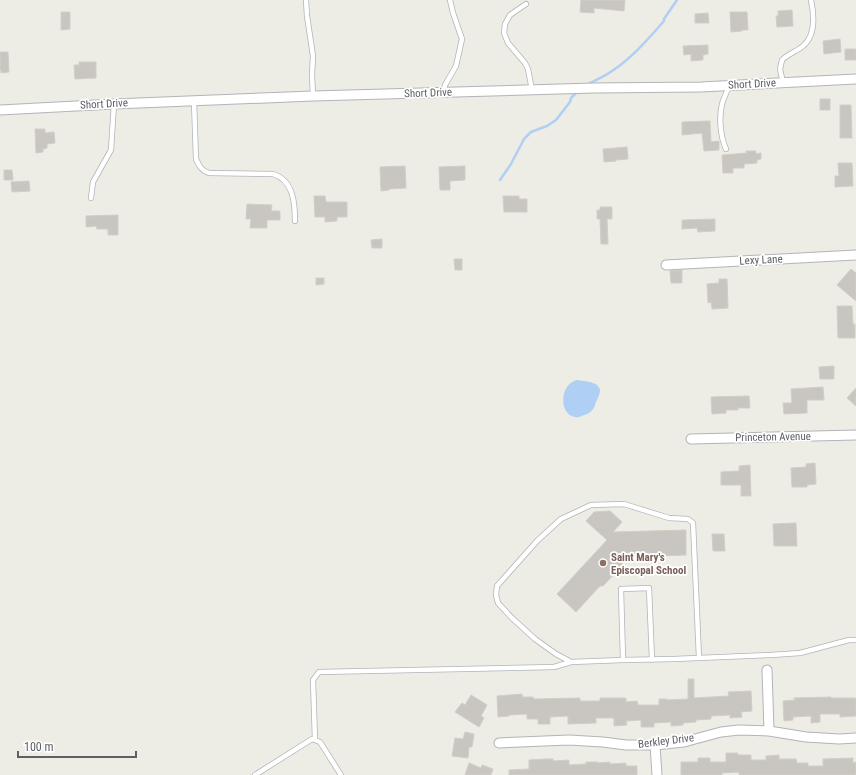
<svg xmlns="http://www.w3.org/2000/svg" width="856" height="775" font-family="'Roboto Condensed',sans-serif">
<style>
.water{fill:#afcff4}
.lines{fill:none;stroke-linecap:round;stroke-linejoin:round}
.stream{stroke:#afcff4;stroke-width:2.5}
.building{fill:#c9c6c2;stroke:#d1cfc4}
.service-casing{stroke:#b2b4b8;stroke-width:6}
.minor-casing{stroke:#b2b4b8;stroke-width:11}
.service{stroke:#fff;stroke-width:4.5}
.minor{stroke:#fff;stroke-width:9}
.education-dot{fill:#8d6e63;stroke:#fff;stroke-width:1.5}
.labels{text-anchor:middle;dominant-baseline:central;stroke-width:3.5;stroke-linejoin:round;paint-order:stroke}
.street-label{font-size:11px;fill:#5d5f64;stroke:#fff}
.education-label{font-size:11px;font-weight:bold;fill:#785e54;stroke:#fff;text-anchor:start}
</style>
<rect width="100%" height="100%" fill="#edece5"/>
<path class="water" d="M577 380C584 381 591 381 597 385 598 387 600 388 600 390 600 395 596 401 595 405 594 410 589 414 584 415 581 416 579 418 575 417 559 415 559 384 577 380Z"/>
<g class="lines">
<path class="stream" d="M587 85C595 80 604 77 612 71 632 58 648 39 664 21V19L677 0
M500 180 511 164 524 139 531 132 547 126 556 120 570 102 571 98 578 91"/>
</g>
<path class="building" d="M581 0H625L624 11 594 8V13L580 12Z
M792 10 793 26 777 27 776 16H778V11Z
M61 12H70V29L61 30Z
M730 12H747L748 30H742V31L731 32Z
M708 13 709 23H695V14Z
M840 39 841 52 824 54 823 41Z
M708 45V54L703 55V60L691 61V54L684 55 683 46Z
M845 49H856V60H845Z
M0 52H8L9 72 1 73V70H0Z
M79 62H96V78L75 79 74 65H79Z
M820 99H830V110H820Z
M840 105H851L852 138H840Z
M710 121 711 142 719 141V150L704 151 702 133 682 135V122Z
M35 129H45V133L54 132 55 143 47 144V148L43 149V152L36 153Z
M627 147 628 159 616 160V161L604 162 603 149Z
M746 151H756V154L761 153V159L757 160V163L744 164V168H733V173H723L722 155 747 153Z
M838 163H852L853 186 835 187V176H839Z
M405 166 406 188 389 189V190L381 191 380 167Z
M465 166V180L450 181V190H440L439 167Z
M4 170H12L13 180H4Z
M29 181 30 191 12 192 11 182Z
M314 196H325L326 202H347V217H337V221L325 222V217H315Z
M503 196H519V199H527V212H504Z
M247 204 272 205 271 211H280V220H267V228H250L251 219H246Z
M600 207H612V219H607L608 244H601L600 219H597V210H600Z
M118 215V235H108V229H97L96 226 86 227V216Z
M715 219V231L698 232 697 228 682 229V220Z
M382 239V248H372L371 240Z
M454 259H462V270H455Z
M851 269 856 273V301L837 285Z
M682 270V283H671L670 271Z
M316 278H324V284L316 285Z
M719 279H727L728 308 712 309 711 302 708 303 707 284 719 283Z
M837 306H852L853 324H855V338H838Z
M834 366V379H820L819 367Z
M823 387 824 400H807V413L784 414 783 403H792L791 389Z
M856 388V406L847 398Z
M749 396 750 408H738V410H726V413L712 414 711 397Z
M815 463 816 484 807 485V487H792L791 468 806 467V464Z
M750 465 751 496H741V485H721V472L739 471V466Z
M610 511 622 522 613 532 686 530V555L625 557 622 561V566H616L617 571 603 586H600L576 612 557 594 607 540 586 521 594 512Z
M796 523 797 546H774L773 524Z
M712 534H724L725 551H713Z
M688 679H694V698L729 696 728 692 751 691 752 711 741 712 742 717 730 718V715L711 716V719L696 720V722L683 723V725L671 726V722L654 723V727H641V720L626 721 627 725 614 726V718H596V723L568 724V716L550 717V724H538V719H527V714L509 715V716L498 717 497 696 522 694V697H533L534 699 580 698V701H600V698H626V702L637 701 638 705H659V699H667V700L688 699Z
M471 695 487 705 481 716 484 718 479 727 455 712 462 703 465 705Z
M831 697V698H856V716L840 717V714H820V722L811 723V716L793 717V720L784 721 783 701 795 700 794 698Z
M465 732 474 734 472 747H469L468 758 452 756 455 738 463 739Z
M726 753H738V755H751V760H766V756L779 755V759H796L797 763H808V766H823V759L853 758V763L856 762V775H739V772L722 773V775H681V762H698V758H710V762H726Z
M546 759H553V761L569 760V765L586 764V762H598V763L610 762V764L626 763V766H637V775H509V770L529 769V760Z
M469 763 481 768 482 765 493 769 491 775H465Z"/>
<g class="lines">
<defs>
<path id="service" d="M306 0 307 16 313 56 312 75 313 96
M526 4 510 15 505 24 504 33 508 43 525 63 528 69 532 90
M783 83 780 69 782 60C788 54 797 51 803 46 816 35 814 14 811 0
M444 92 445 85 456 66 462 39 453 13 450 0
M194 101 196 159C199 166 202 171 209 173L273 174C293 180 295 202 295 221
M726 149C720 136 719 117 722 104 724 97 727 91 730 85
M91 198 93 182 111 150 114 104
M623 660 571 662 556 654 535 639 512 618 498 603 496 595 497 586 537 541 561 519 591 505 624 504 669 518 688 519 693 523 699 658
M652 660 649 588 621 589 623 660 674 659 771 655 800 653 849 640H856
M315 740 313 680 319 672 554 667 571 662
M255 775 312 739 320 742 341 775"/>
<path id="minor" d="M0 110 114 104 313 96 594 88 701 87 856 79
M666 265 856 255
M691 439 856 435
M767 670 769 731
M499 743 569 740 603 742 626 745H655L684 742 721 732 739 730 769 731 806 737 839 739 856 738
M655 745 657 775"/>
</defs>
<use href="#service" class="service-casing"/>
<use href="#minor" class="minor-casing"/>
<use href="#service" class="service"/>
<use href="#minor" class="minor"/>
</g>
<circle class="education-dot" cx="603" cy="563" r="4"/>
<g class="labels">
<g class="street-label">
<text transform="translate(752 84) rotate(-3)">Short Drive</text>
<text transform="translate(428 93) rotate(-2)">Short Drive</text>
<text transform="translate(104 104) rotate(-3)">Short Drive</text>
<text transform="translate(761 260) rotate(-3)">Lexy Lane</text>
<text transform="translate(773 437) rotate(-1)">Princeton Avenue</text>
<text transform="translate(666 741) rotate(-7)">Berkley Drive</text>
</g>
<g class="education-label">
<text x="611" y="557">Saint Mary's<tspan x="611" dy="13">Episcopal School</tspan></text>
</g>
</g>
<path d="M18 751v6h118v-6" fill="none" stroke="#5d5f64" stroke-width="2"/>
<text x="24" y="751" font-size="12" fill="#5d5f64" stroke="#ffffff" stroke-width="3" paint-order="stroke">100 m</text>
</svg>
